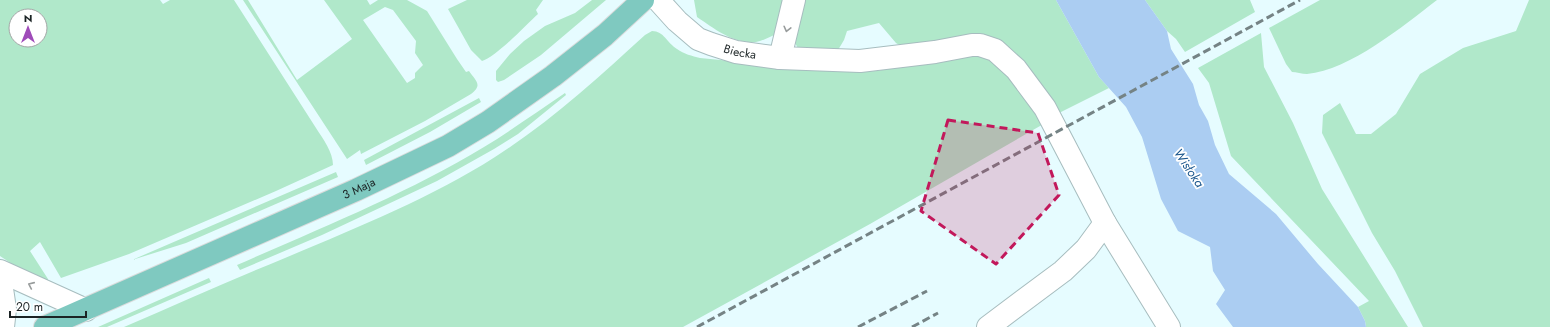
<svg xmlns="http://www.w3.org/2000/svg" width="1550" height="327" font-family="Jost,sans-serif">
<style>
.green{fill:#b0e8ca;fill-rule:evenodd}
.water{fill:#abcdf2}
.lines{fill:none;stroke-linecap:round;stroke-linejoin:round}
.minor-casing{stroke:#a7bdbf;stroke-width:24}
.major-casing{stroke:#dbdcdc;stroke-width:24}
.minor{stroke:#fff;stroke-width:22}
.major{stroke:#7fc9c0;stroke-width:22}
.rail{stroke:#758385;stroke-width:3;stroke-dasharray:8 4;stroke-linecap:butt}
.oneway{stroke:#989c9c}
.marked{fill:#c2185b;fill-opacity:0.2;stroke:#c2185b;stroke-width:3;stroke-dasharray:8 5;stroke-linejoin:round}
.labels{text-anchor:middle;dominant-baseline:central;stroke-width:3.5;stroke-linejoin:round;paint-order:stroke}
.street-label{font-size:12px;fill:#1b2324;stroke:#fff}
.water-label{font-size:13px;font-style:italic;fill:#18548b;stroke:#fff}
</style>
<rect width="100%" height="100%" fill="#e6fcff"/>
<path class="green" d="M0 0H160L163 4 170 0H234L316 128C323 139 333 152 333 165L276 191 129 254 61 278 40 242 30 251 48 279V281L36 280 0 256ZM16 16H40V40H16Z
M243 0H248L297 80 352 39 324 0H367L370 5 378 0H407L427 11 457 59 466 72 469 71C476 81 483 85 471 94L425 121 361 154 360 150 347 159ZM385 7 393 10 416 41 415 53 423 65 415 73V78L407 83 363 20Z
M467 0H543L536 10 538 14C527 24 495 58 482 61L471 50 448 9Z
M592 0H606L541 55 504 80 498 82 496 80V71L510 54 524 41 545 26 575 13Z
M694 0H786L777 34C771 36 763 41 756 42 733 44 715 29 697 17Z
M800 0H1056L1099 77 1109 88 1059 113 1019 59 906 49 896 43 879 23 847 31 844 40 838 50 798 48 790 35Z
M1145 0H1250L1255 12 1185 52 1176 39 1167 31Z
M1320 0H1437C1403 26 1350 70 1307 74 1302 74 1296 72 1292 72L1286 64 1269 28Z
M1529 0H1550V327H1423L1395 271 1372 233 1322 133 1323 115 1340 103 1356 134H1371L1396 114 1420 74 1463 48 1516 31Z
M652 31C664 31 667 43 677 49 684 54 692 56 700 58L842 72 877 71 967 50 994 56 1047 122 870 224 683 327H124C178 304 231 280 285 258 356 228 431 198 495 157 550 122 598 78 645 35Z
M1261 33 1264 67 1293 123 1322 189 1408 327H1366L1365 321 1358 307 1369 301 1231 156 1209 83 1198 68Z
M565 93 566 95 518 134 494 149 437 181 322 235 240 270 237 265C321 228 406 194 484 147 512 130 538 111 565 93Z
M479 98 481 102 430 132 366 165 364 160Z
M336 172 338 177 186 243 132 260Z
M209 278 211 282 107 327H98Z"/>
<path class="water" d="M1056 0H1145L1167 31 1171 49 1193 84 1199 105 1208 121 1215 145 1229 174 1276 214 1318 264 1358 307 1365 321 1366 327H1233L1216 304 1225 290 1213 271 1210 247 1178 231 1161 199 1142 137 1126 107 1099 77Z"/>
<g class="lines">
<defs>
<g id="minor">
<path id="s1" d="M658 0 677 21 698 39 711 44 736 52 780 58 860 61 935 52 972 45H980L995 50 1016 69 1045 108 1105 223 1169 327"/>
<path d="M780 58 794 0"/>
<path d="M0 271 86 310"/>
<path d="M0 275 5 309 3 327"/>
<path d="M988 327 1063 271 1086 249 1105 223"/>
</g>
<g id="major">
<path id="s2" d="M45 327 356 190 448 146 488 122 553 76 605 35 643 0"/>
</g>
</defs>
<use href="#minor" class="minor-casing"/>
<use href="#major" class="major-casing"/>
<use href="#minor" class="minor"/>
<use href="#major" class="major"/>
<path class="rail" d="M697 327 1300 0
M858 327 927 291
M912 327 938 313"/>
</g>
<defs><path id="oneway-chevron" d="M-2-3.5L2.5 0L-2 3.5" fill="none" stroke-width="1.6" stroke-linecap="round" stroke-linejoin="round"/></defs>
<g class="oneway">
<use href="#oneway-chevron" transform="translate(787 29) rotate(104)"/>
<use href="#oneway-chevron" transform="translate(31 285) rotate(-156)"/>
</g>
<path class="marked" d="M948 120 1038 133 1059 195 996 264 921 211Z"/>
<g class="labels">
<g class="street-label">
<text stroke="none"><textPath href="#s1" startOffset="100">Biecka</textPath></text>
<text stroke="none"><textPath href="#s2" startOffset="343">3 Maja</textPath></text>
</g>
<g class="water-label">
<text transform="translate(1189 168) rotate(56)">Wisłoka</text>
</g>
</g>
<g transform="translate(28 28)"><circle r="19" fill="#ffffff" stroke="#a4a7a7"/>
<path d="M0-3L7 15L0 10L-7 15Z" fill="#9f4bb9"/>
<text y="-6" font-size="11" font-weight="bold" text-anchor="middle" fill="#1b2324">N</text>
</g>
<path d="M10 311v6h76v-6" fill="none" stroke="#1b2324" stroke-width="2"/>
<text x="16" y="311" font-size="12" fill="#1b2324" stroke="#ffffff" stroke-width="3" paint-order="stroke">20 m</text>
</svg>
